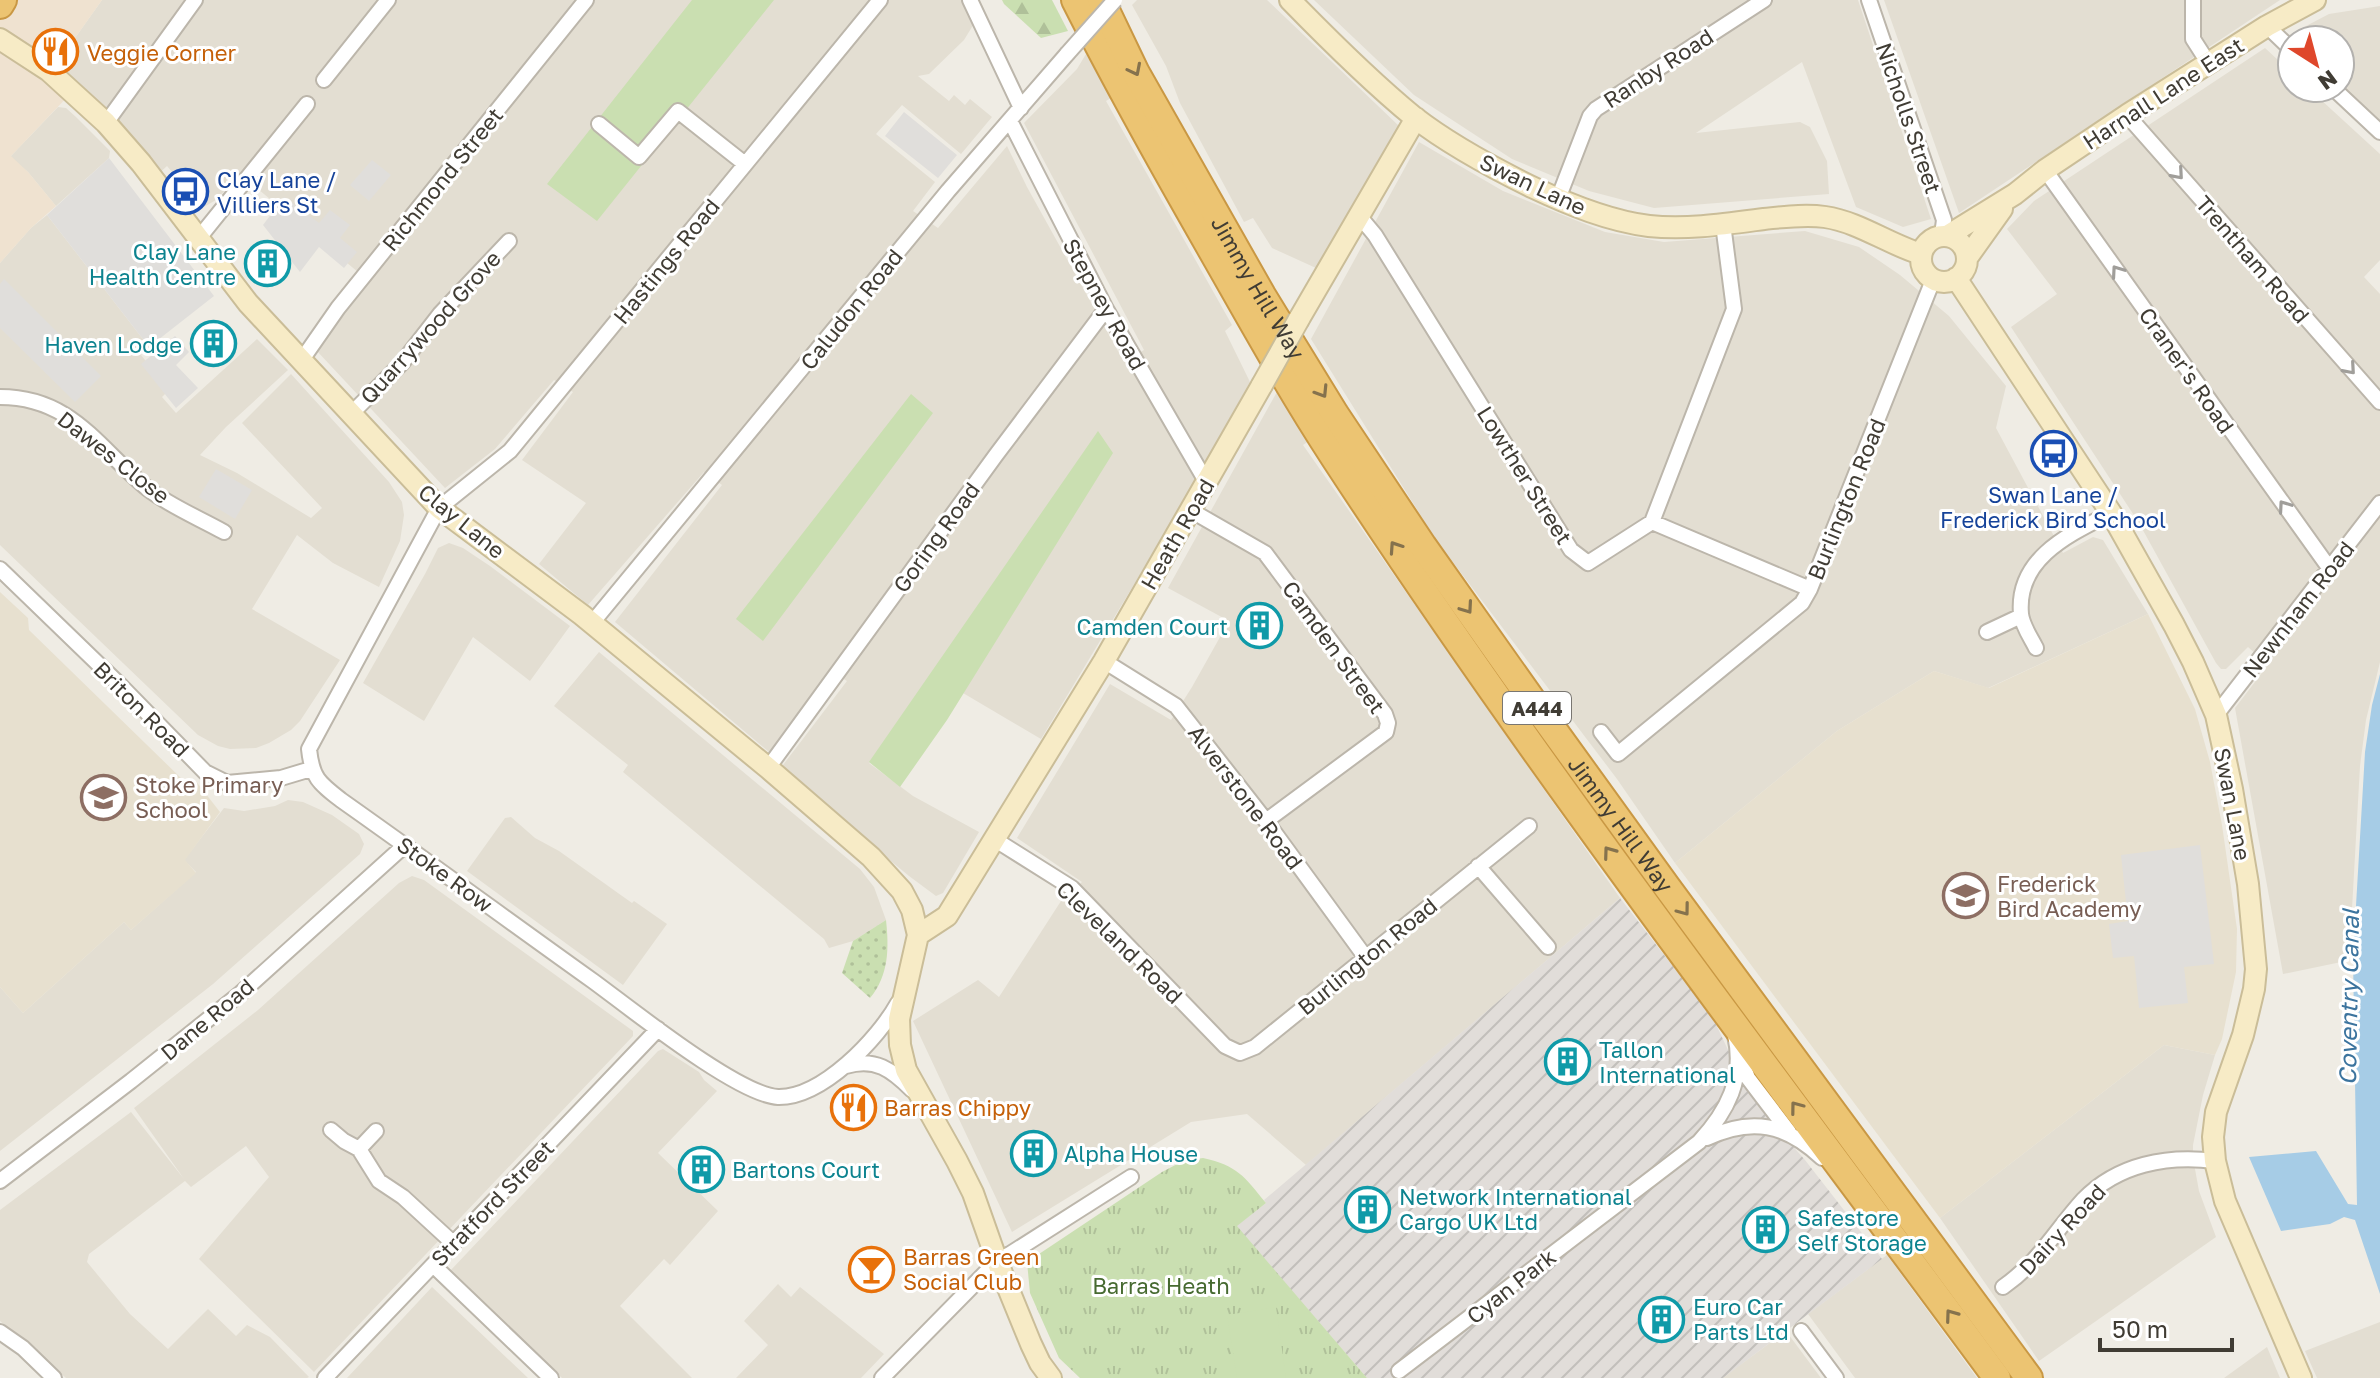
<svg xmlns="http://www.w3.org/2000/svg" width="2380" height="1378" font-family="'Golos Text',sans-serif">
<style>
.residential{fill:#e3ded2}
.commercial{fill:#efe2d0}
.industrial{fill:url(#industrial-furrows)}
.education{fill:#e7e0cf}
.grass{fill:url(#grass-dots)}
.forest{fill:url(#forest-firs)}
.park{fill:url(#park-tufts)}
.garden{fill:#cadfb1}
.parking{fill:#e0dedb}
.water{fill:#a6cce6}
.lines{fill:none;stroke-linecap:round;stroke-linejoin:round}
.street-casing{stroke:#bcb6ab;stroke-width:18}
.secondary-casing{stroke:#cabd98;stroke-width:24}
.highway-casing{stroke:#c99844;stroke-width:30}
.street{stroke:#fff;stroke-width:14}
.secondary{stroke:#f7ebc6;stroke-width:20}
.highway{stroke:#ecc472;stroke-width:26}
.street-bridge-casing{stroke:#bcb6ab;stroke-width:18;stroke-linecap:butt}
.secondary-bridge-casing{stroke:#cabd98;stroke-width:24;stroke-linecap:butt}
.street-bridge{stroke:#fff;stroke-width:14}
.secondary-bridge{stroke:#f7ebc6;stroke-width:20}
.oneway{stroke:#85724d}
.oneway2{stroke:#a09e9a}
.labels{text-anchor:middle;dominant-baseline:central;stroke-width:6;stroke-linejoin:round;paint-order:stroke}
.shield{fill:#fff;stroke:#797671;stroke-width:2}
.shield-label{font-size:20px;font-weight:bold;fill:#403c34}
.food-label{font-size:22px;fill:#c56008;stroke:#fff;text-anchor:start}
.street-label{font-size:22px;fill:#403c34;stroke:#fff}
.transit-label{font-size:22px;fill:#164399;stroke:#fff;text-anchor:start}
.culture-label{font-size:22px;fill:#0d838f;stroke:#fff;text-anchor:start}
.education-label{font-size:22px;fill:#785e54;stroke:#fff;text-anchor:start}
.park-label{font-size:22px;fill:#466a30;stroke:#fff}
.water-label{font-size:24px;font-style:italic;fill:#3c749e;stroke:#fff}
</style>
<defs>
<pattern id="industrial-furrows" width="10" height="10" patternUnits="userSpaceOnUse" patternTransform="scale(2)"><rect width="10" height="10" fill="#e1ddd9"/><path d="M-1 1l2-2M0 10L10 0M9 11l2-2" fill="none" stroke="#c2bfbb"/></pattern>
<pattern id="grass-dots" width="8" height="8" patternUnits="userSpaceOnUse" patternTransform="scale(2)"><rect width="8" height="8" fill="#cadfb1"/><path d="M2 2h.1M6 6h.1" fill="none" stroke="#afc099" stroke-width="1.8" stroke-linecap="round"/></pattern>
<pattern id="forest-firs" width="22" height="20" patternUnits="userSpaceOnUse" patternTransform="scale(2)"><rect width="22" height="20" fill="#cadfb1"/><path d="M5 1l3.5 6h-7zM16 11l3.5 6h-7z" fill="#afc099"/></pattern>
<pattern id="park-tufts" width="24" height="20" patternUnits="userSpaceOnUse" patternTransform="scale(2)"><rect width="24" height="20" fill="#cadfb1"/><path d="M3 7l-1-3M5 7V3M7 7l1-3M15 17l-1-3M17 17v-4M19 17l1-3" fill="none" stroke="#afc099"/></pattern>
</defs>
<rect width="100%" height="100%" fill="#efece4"/>
<path class="residential" d="M102 0H970L978 17 964 40 929 74 918 76 949 101 954 95 965 105 970 99 992 117 961 154 902 105 876 134 935 182 913 211 938 228 1007 146 1027 187 1124 362 1144 350 1024 123 1077 69 1086 54 1111 98 1106 101 1232 325 1225 331 1250 382 1177 513 1041 739 963 693 1013 612 869 763 913 796 979 832 943 893 936 896 909 876 780 769 847 681 829 670 769 752 615 622 722 485 704 472 588 605 539 564 586 503 522 460 573 392 554 380 495 449 445 488 316 350 370 282 240 174 216 200 202 208 167 166 153 179 53 69Z
M1137 0H1267L1399 126 1316 268 1272 248 1253 218 1244 222 1180 103 1166 66 1132 5Z
M1314 0H1858L1931 219 1903 227 1856 207 1802 62 1696 133 1800 122 1810 127 1827 161 1829 194 1654 208 1589 191 1512 159 1414 95Z
M1884 0H2280L1959 213Z
M2380 6V122L2340 85V40H2292L2287 36 2329 14Z
M2265 48 2292 73V88H2308L2380 154V260L2364 277 2380 294V662L2366 720 2360 766 2352 909 2346 961 2283 974 2235 708 2268 665 2248 647 2226 669H2221L2216 663 2139 523 2011 327 2057 294 2007 229 2034 201Z
M58 107 66 108 76 117 110 151 109 158 56 206 28 172 10 157Z
M1419 142 1503 191 1605 232 1664 242 1805 231 1859 247 1900 275 1949 316 2006 386 1996 428 2063 553 2093 537 2103 540 2148 614 1988 688 1934 671 1837 731 1675 863 1617 779 1436 540 1311 339Z
M47 215 149 347 141 355 169 390 162 397 176 413 257 339 288 370 226 427 200 455 237 473 311 518 322 508 242 423 291 374 389 482 402 502 404 515 400 541 379 587 333 563 297 535 252 609 340 660 300 721 291 730 269 743 256 748 230 749 218 746 198 735 0 545V263L31 228Z
M1278 390 1309 441 1303 445 1620 898 1306 1165 1247 1114 1191 1122 1012 1232 913 1021 978 980 999 997 1061 901 1082 882 1017 838 1110 684 1171 720 1192 687 1229 621 1168 588Z
M449 543 463 548 490 566 570 626 530 681 473 637 424 721 363 683 425 574 438 548Z
M599 652 860 869 874 887 886 920 853 941 829 948 824 939 623 772 628 765 554 706Z
M288 800 303 802 332 815 359 834 364 844 360 854 213 984 0 1151V987L23 1013 124 922 131 930 196 872 184 860 224 808 244 811 275 806Z
M511 817 535 838 559 851 632 903 634 901 667 924 623 985 467 871 505 818Z
M412 876 424 880 633 1031V1036L314 1372 199 1259 269 1177 246 1146 191 1187 185 1181 89 1254 87 1262 130 1314 168 1349 208 1309 236 1336 247 1325 270 1337 309 1377 307 1378H66L0 1321V1210L131 1112 184 1179 134 1108 258 1010 399 883Z
M2164 1045 2215 1055 2203 1095 2193 1145V1158L2199 1191 2216 1237 2039 1361 1940 1218Z
M663 1049 699 1072 704 1080 717 1091 658 1153 718 1211 670 1265 664 1259 620 1306 692 1378H562L450 1271 658 1051Z
M1887 1255 1977 1378H1855L1808 1314Z
M778 1284 791 1297 800 1287 884 1354 861 1378H736L768 1345 744 1321Z
M432 1287 528 1378H347Z
M2380 1322V1378H2317L2305 1351Z
M1786 1331 1821 1378H1723L1725 1376Z
M2267 1347 2280 1378H2224Z"/>
<path class="commercial" d="M0 0H102L53 69 71 93 11 156 28 172 56 206 31 228 0 263Z"/>
<path class="industrial" d="M1620 898 1713 1018 1744 1084 1766 1116 1805 1160 1882 1259 1723 1378H1367L1236 1226 1266 1203 1264 1200Z"/>
<path class="education" d="M0 592 28 618 29 630 184 781 195 780 220 812 185 860 196 873 131 930 124 922 23 1013 0 987Z
M2148 614 2195 709 2210 762 2222 825 2237 929 2236 972 2222 1039 2215 1055 2164 1045 1940 1218 1675 863 1837 731 1934 671 1989 688Z"/>
<path class="grass" d="M886 920C889 948 889 975 870 998L842 973 853 941Z"/>
<path class="forest" d="M1002 0H1052L1068 31 1041 38 1004 4Z"/>
<path class="park" d="M1203 1158C1238 1166 1244 1176 1266 1203L1237 1226 1367 1378H1080L1059 1358 1030 1293 1027 1262 1162 1172 1183 1161Z"/>
<path class="garden" d="M692 0H774L597 221 547 184Z
M911 394 933 413 763 641 736 619Z
M1098 431 1113 453 947 720 900 787 869 762Z
M1276 1307 1286 1378H1237L1227 1315Z"/>
<path class="parking" d="M904 112 957 155 938 178 885 136Z
M109 158 214 296 149 347 47 215Z
M372 160 391 175 369 201 350 185Z
M284 197 319 223 330 210 350 225 340 238 357 252 344 268 319 247 300 272 263 225Z
M4 279 101 376 75 402 0 328V284Z
M175 336 189 352 176 365 198 388 176 408 141 364Z
M216 469 252 490 235 519 199 497Z
M2200 845 2214 964 2184 967 2188 1003 2139 1008 2134 956 2113 958 2109 924 2128 921 2121 855Z"/>
<path class="water" d="M2380 674V1294L2355 1220 2344 1217 2330 1224 2281 1231 2249 1157 2316 1151 2348 1204 2357 1205 2353 957 2365 752 2372 705Z"/>
<g class="lines">
<defs>
<path id="street" d="M880 0 510 451 439 508 309 749C312 778 319 783 341 800 426 860 509 921 593 981 630 1008 738 1095 778 1097 822 1098 878 1039 898 1003
M970 0 1021 108
M1869 0 1944 220 1942 235
M2193 0V39L2209 64
M2267 26 2292 50
M324 80 388 0
M2333 88 2380 132
M2127 115 2380 402
M1010 121 1106 309 1207 483
M106 123 195 0
M599 124 639 157 678 111 745 164
M2045 170 2330 569
M1558 199 1590 116 1596 109 1764 0
M1360 217 1375 235 1571 550 1588 563 1652 522 1734 309 1723 224
M198 239 307 104
M301 361 338 308 586 0
M0 397C72 397 98 448 148 489 170 506 199 518 224 532
M351 414 402 363 440 314 509 241
M1190 510 1265 553 1385 714 1388 723 1386 732 1266 821
M1652 522 1810 589
M0 569 121 686 205 772 227 783 281 778 311 769
M592 623 948 191 1067 54
M1987 632 2021 616
M2036 648C2031 638 2022 625 2021 614 2016 558 2070 534 2111 513
M1104 661 1176 706 1266 821 1366 958
M2216 715 2380 503
M1601 732 1618 754 1802 603 1810 589 1933 280
M768 768 996 455 1106 309
M994 839 1072 888 1225 1046 1240 1053 1255 1047 1529 826
M1478 866 1548 947
M1741 1060 1748 1078 1789 1132
M846 1066C875 1057 892 1070 912 1090
M331 1130 344 1141 359 1149 379 1181 403 1197 453 1243
M1707 1138C1752 1117 1786 1124 1822 1158
M359 1149 376 1131
M0 1181 131 1081 241 993 405 845
M433 1265 551 1378
M2003 1287C2040 1261 2054 1232 2083 1200 2118 1164 2167 1155 2215 1161
M1801 1331 1836 1378
M0 1332 23 1348 54 1378
M1399 1371 1699 1142C1727 1112 1745 1078 1735 1035
M325 1378 658 1029
M882 1378 997 1261 1010 1254 1131 1177"/>
<path id="secondary" d="M1290 0C1330 41 1370 81 1414 117 1450 145 1493 168 1534 188 1570 205 1609 221 1649 226 1687 230 1726 224 1764 219 1784 217 1805 214 1825 217 1859 222 1888 244 1921 254
M0 39 49 71 106 123 141 163 248 303 439 508 582 615 768 768 871 857 902 891 912 910 918 935 899 1019 900 1045 906 1070 957 1161 973 1193 997 1261 1031 1344 1040 1363 1051 1378
M1921 259a23 23 0 1 1 46 0a23 23 0 1 1-46 0Z
M1947 236 2015 194 2045 170 2127 115 2267 26 2315 0
M1967 258 2002 209
M1956 278 2111 513 2174 625 2193 662 2216 715 2232 789 2248 884 2256 969 2254 989 2243 1035 2216 1112 2213 1137 2215 1161 2225 1201 2301 1378
M1299 319 1416 118
M918 935 947 916 1104 661 1262 385"/>
<g id="highway">
<path d="M1075 0C1118 85 1164 167 1211 249 1251 319 1290 390 1334 457 1541 774 1773 1074 1997 1378"/>
<path id="s1" d="M1101 0 1136 73 1262 295 1335 414 1423 546 1539 710 1667 887 2029 1378"/>
<path d="M0 5 3 0"/>
</g>
</defs>
<use href="#street" class="street-casing"/>
<use href="#secondary" class="secondary-casing"/>
<use href="#highway" class="highway-casing"/>
<use href="#street" class="street"/>
<use href="#secondary" class="secondary"/>
<use href="#highway" class="highway"/>
<defs>
<path id="street-bridge" d="M1067 54 1115 0"/>
<path id="secondary-bridge" d="M1262 385 1299 319"/>
</defs>
<use href="#street-bridge" class="street-bridge-casing"/>
<use href="#secondary-bridge" class="secondary-bridge-casing"/>
<use href="#street-bridge" class="street-bridge"/>
<use href="#secondary-bridge" class="secondary-bridge"/>
</g>
<defs><path id="oneway-chevron" d="M-2-3.5L2.5 0L-2 3.5" fill="none" stroke-width="1.6" stroke-linecap="round" stroke-linejoin="round" transform="scale(2)"/></defs>
<g class="oneway">
<use href="#oneway-chevron" transform="translate(1135 70) rotate(63)"/>
<use href="#oneway-chevron" transform="translate(1322 392) rotate(58)"/>
<use href="#oneway-chevron" transform="translate(1395 547) rotate(-124)"/>
<use href="#oneway-chevron" transform="translate(1467 608) rotate(55)"/>
<use href="#oneway-chevron" transform="translate(1609 852) rotate(-126)"/>
<use href="#oneway-chevron" transform="translate(1684 910) rotate(53)"/>
<use href="#oneway-chevron" transform="translate(1796 1107) rotate(-127)"/>
<use href="#oneway-chevron" transform="translate(1951 1315) rotate(-126)"/>
</g>
<g class="oneway2">
<use href="#oneway-chevron" transform="translate(2178 174) rotate(49)"/>
<use href="#oneway-chevron" transform="translate(2117 271) rotate(-125)"/>
<use href="#oneway-chevron" transform="translate(2350 369) rotate(49)"/>
<use href="#oneway-chevron" transform="translate(2284 506) rotate(-125)"/>
</g>
<defs>
<symbol id="restaurant-ring" viewBox="-11 -11 22 22"><circle r="9.5" fill="#fff" stroke="#e8710a" stroke-width="1.5"/><path d="M-5-6h1v4h1v-4h1v4h1v-4h1v5L-1.5 .5V6h-2V.5L-5-1ZM5-6V6H3V1.5H1.5Q1.5-4 5-6Z" fill="#e8710a"/></symbol>
<symbol id="bus-ring" viewBox="-11 -11 22 22"><circle r="9.5" fill="#fff" stroke="#1a4fb4" stroke-width="1.5"/><path d="M-5-6H5V4H4V6H2V4H-2V6H-4V4H-5ZM-3.5-4V0h7V-4ZM-3.5 1.2v1.5H-2V1.2ZM2 1.2v1.5H3.5V1.2Z" fill="#1a4fb4"/></symbol>
<symbol id="building-ring" viewBox="-11 -11 22 22"><circle r="9.5" fill="#fff" stroke="#0f9aa8" stroke-width="1.5"/><path d="M-4-6H4V6H1V3H-1V6H-4ZM-2.5-4.3h1.7v1.8h-1.7ZM.8-4.3h1.7v1.8H.8ZM-2.5-1h1.7V.8h-1.7ZM.8-1h1.7V.8H.8Z" fill="#0f9aa8"/></symbol>
<symbol id="school-ring" viewBox="-11 -11 22 22"><circle r="9.5" fill="#fff" stroke="#8d6e63" stroke-width="1.5"/><path d="M0-5L7-2L0 1L-7-2ZM-4 1L0 2.5L4 1V4Q0 6-4 4Z" fill="#8d6e63"/></symbol>
<symbol id="bar-ring" viewBox="-11 -11 22 22"><circle r="9.5" fill="#fff" stroke="#e8710a" stroke-width="1.5"/><path d="M-6-5H6L.8 .8V4.5H3.5V6h-7V4.5H-.8V.8Z" fill="#e8710a"/></symbol>
</defs>
<g fill-rule="evenodd">
<use href="#restaurant-ring" x="30" y="26" width="51" height="51"/>
<use href="#bus-ring" x="160" y="166" width="51" height="51"/>
<use href="#building-ring" x="242" y="238" width="51" height="51"/>
<use href="#building-ring" x="188" y="318" width="51" height="51"/>
<use href="#bus-ring" x="2028" y="428" width="51" height="51"/>
<use href="#building-ring" x="1234" y="600" width="51" height="51"/>
<use href="#school-ring" x="78" y="772" width="51" height="51"/>
<use href="#school-ring" x="1940" y="870" width="51" height="51"/>
<use href="#building-ring" x="1542" y="1036" width="51" height="51"/>
<use href="#restaurant-ring" x="828" y="1082" width="51" height="51"/>
<use href="#building-ring" x="1008" y="1128" width="51" height="51"/>
<use href="#building-ring" x="676" y="1144" width="51" height="51"/>
<use href="#building-ring" x="1342" y="1184" width="51" height="51"/>
<use href="#building-ring" x="1740" y="1204" width="51" height="51"/>
<use href="#bar-ring" x="846" y="1244" width="51" height="51"/>
<use href="#building-ring" x="1636" y="1294" width="51" height="51"/>
</g>
<g class="labels">
<rect class="shield" x="1503" y="692" width="68" height="32" rx="6"/>
<g class="shield-label">
<text x="1537" y="708">A444</text>
</g>
<g class="food-label">
<text x="87" y="52">Veggie Corner</text>
<text x="884" y="1107">Barras Chippy</text>
<text x="903" y="1256">Barras Green<tspan x="903" dy="25">Social Club</tspan></text>
</g>
<g class="street-label">
<text transform="translate(1658 68) rotate(-33)">Ranby Road</text>
<text transform="translate(2163 93) rotate(-33)">Harnall Lane East</text>
<text transform="translate(1909 118) rotate(71)">Nicholls Street</text>
<text transform="translate(442 179) rotate(-51)">Richmond Street</text>
<text transform="translate(1533 184) rotate(25)">Swan Lane</text>
<text transform="translate(2253 259) rotate(49)">Trentham Road</text>
<text transform="translate(666 261) rotate(-51)">Hastings Road</text>
<text stroke="none"><textPath href="#s1" startOffset="328">Jimmy Hill Way</textPath></text>
<text transform="translate(1105 304) rotate(61)">Stepney Road</text>
<text transform="translate(851 309) rotate(-51)">Caludon Road</text>
<text transform="translate(430 327) rotate(-48)">Quarrywood Grove</text>
<text transform="translate(2187 370) rotate(55)">Craner's Road</text>
<text transform="translate(114 457) rotate(38)">Dawes Close</text>
<text transform="translate(1525 475) rotate(58)">Lowther Street</text>
<text transform="translate(1846 499) rotate(-68)">Burlington Road</text>
<text transform="translate(462 521) rotate(39)">Clay Lane</text>
<text transform="translate(1177 534) rotate(-60)">Heath Road</text>
<text transform="translate(936 537) rotate(-54)">Goring Road</text>
<text transform="translate(2298 609) rotate(-52)">Newnham Road</text>
<text transform="translate(1334 647) rotate(54)">Camden Street</text>
<text transform="translate(142 709) rotate(45)">Briton Road</text>
<text transform="translate(1246 797) rotate(53)">Alverstone Road</text>
<text transform="translate(2233 804) rotate(79)">Swan Lane</text>
<text stroke="none"><textPath href="#s1" startOffset="976">Jimmy Hill Way</textPath></text>
<text transform="translate(445 874) rotate(36)">Stoke Row</text>
<text transform="translate(1120 942) rotate(44)">Cleveland Road</text>
<text transform="translate(1367 956) rotate(-39)">Burlington Road</text>
<text transform="translate(207 1019) rotate(-40)">Dane Road</text>
<text transform="translate(492 1203) rotate(-46)">Stratford Street</text>
<text transform="translate(2062 1229) rotate(-47)">Dairy Road</text>
<text transform="translate(1511 1286) rotate(-38)">Cyan Park</text>
</g>
<g class="transit-label">
<text x="217" y="179">Clay Lane /<tspan x="217" dy="25">Villiers St</tspan></text>
<text x="2053" y="494" text-anchor="middle">Swan Lane /<tspan x="2053" dy="25">Frederick Bird School</tspan></text>
</g>
<g class="culture-label">
<text x="236" y="251" text-anchor="end">Clay Lane<tspan x="236" dy="25">Health Centre</tspan></text>
<text x="182" y="344" text-anchor="end">Haven Lodge</text>
<text x="1228" y="626" text-anchor="end">Camden Court</text>
<text x="1599" y="1049">Tallon<tspan x="1599" dy="25">International</tspan></text>
<text x="1064" y="1153">Alpha House</text>
<text x="732" y="1169">Bartons Court</text>
<text x="1399" y="1196">Network International<tspan x="1399" dy="25">Cargo UK Ltd</tspan></text>
<text x="1797" y="1217">Safestore<tspan x="1797" dy="25">Self Storage</tspan></text>
<text x="1693" y="1306">Euro Car<tspan x="1693" dy="25">Parts Ltd</tspan></text>
</g>
<g class="education-label">
<text x="135" y="784">Stoke Primary<tspan x="135" dy="25">School</tspan></text>
<text x="1997" y="883">Frederick<tspan x="1997" dy="25">Bird Academy</tspan></text>
</g>
<g class="park-label">
<text x="1161" y="1285">Barras Heath</text>
</g>
<g class="water-label">
<text transform="translate(2348 997) rotate(-89)">Coventry Canal</text>
</g>
</g>
<g transform="translate(2316 64) rotate(144)"><circle r="38" fill="#ffffff" stroke="#b3b1ae" stroke-width="2"/>
<path d="M0-6L14 30L0 20L-14 30Z" fill="#df472b"/>
<text y="-12" font-size="22" font-weight="bold" text-anchor="middle" fill="#403c34">N</text>
</g>
<path d="M2100 1338v12h132v-12" fill="none" stroke="#403c34" stroke-width="4"/>
<text x="2112" y="1338" font-size="24" fill="#403c34" stroke="#ffffff" stroke-width="6" paint-order="stroke">50 m</text>
</svg>
